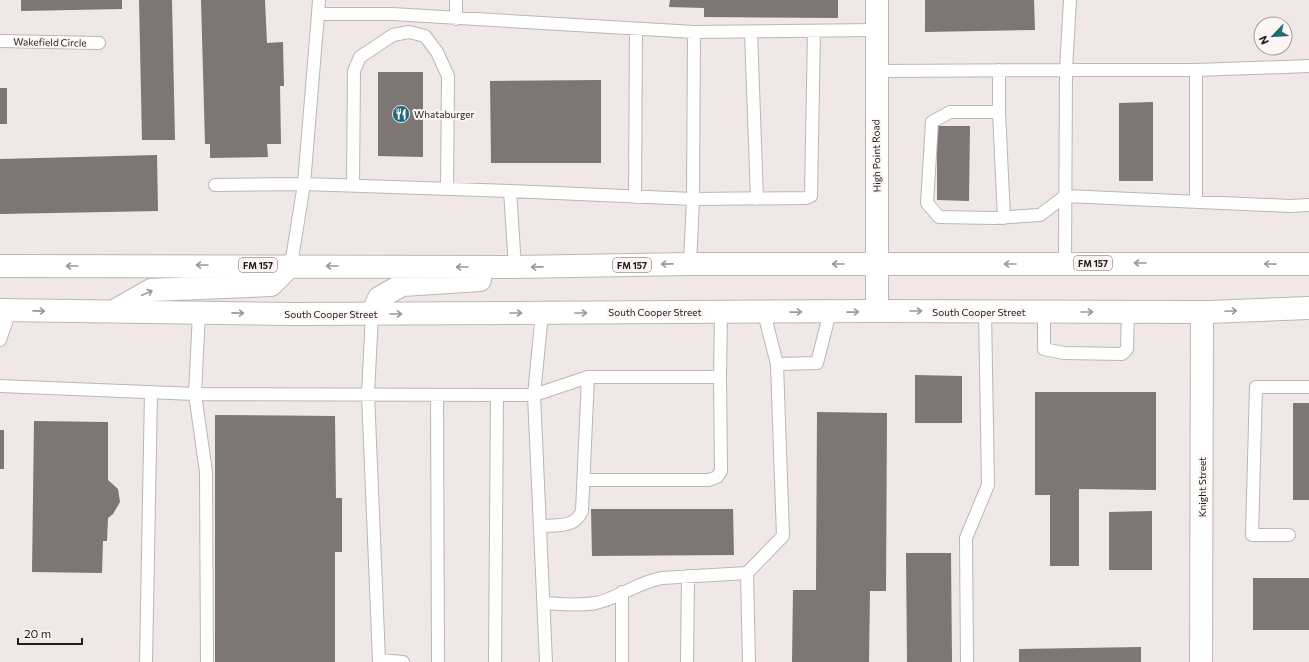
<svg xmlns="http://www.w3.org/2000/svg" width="1309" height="662" font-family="Commissioner,sans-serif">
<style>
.building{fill:#7c7674}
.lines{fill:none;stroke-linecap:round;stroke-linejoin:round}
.lane-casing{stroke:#bdb6b4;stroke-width:14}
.street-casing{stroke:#bdb6b4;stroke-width:24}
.secondary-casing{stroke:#bdb6b4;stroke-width:24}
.primary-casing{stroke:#bdb6b4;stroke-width:24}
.lane{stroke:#fff;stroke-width:12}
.street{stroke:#fff;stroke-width:22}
.secondary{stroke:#fff;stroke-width:22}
.primary{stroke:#fff;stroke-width:22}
.oneway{stroke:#9b9999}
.labels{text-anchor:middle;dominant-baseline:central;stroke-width:4;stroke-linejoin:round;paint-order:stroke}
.shield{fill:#fdf5f4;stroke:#625e5e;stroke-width:1}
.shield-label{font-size:9px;font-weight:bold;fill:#201d1d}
.street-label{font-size:10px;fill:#201d1d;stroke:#fdf5f4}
.poi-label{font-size:10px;fill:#201d1d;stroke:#fdf5f4;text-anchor:start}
</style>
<rect width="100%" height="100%" fill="#efe8e6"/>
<path class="building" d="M21 0H122V9L21 11Z
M139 0H172L175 140H142Z
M201 0H265L267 43 283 42 284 86H280L281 144H267L268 157 210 158V144H205Z
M670 0H838V18L704 17V8L669 7Z
M925 0H1034L1035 30 925 32Z
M378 72H423V157L378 156Z
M601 80V163H491L490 81Z
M0 88H7V124H0Z
M1153 102V181H1119V103Z
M937 126H970L969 201 937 200Z
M157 155 158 211 0 214V159Z
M915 375 962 376V423H915Z
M1035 392H1156V490L1079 489V566H1050V495H1035Z
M1293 403H1309V500H1293Z
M817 412 887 413 886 591H870L869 662H792L793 590H816Z
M215 415 335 416 336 498H342V552H335V662H215Z
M34 421 108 422V480L118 489 120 502 113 514 108 518 107 541H103L102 573 32 572Z
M0 430H4V469H0Z
M591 509H733L734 555 592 556Z
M1152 511V570H1109V512Z
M906 553H951L952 662H907Z
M1253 578H1309V630H1253Z
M1141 647V662H1019V649Z"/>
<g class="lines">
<defs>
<path id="lane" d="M1070 0 1066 70H1196L1309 66
M318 14 319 0
M456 19V0
M694 32 876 30
M751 32 757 199
M0 41 99 43
M999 70V112H950L932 122 927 203 939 217 994 218 1040 215 1065 196 1290 206 1309 205
M876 71 1066 70 1065 263
M999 112 1004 218
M215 185 304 184 510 191
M353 186 354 71 360 57 393 35 409 32 425 36 437 52 448 76 447 189
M635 197 636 30
M1196 202V70
M291 265 304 184 318 14H392L694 32 693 199 690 264
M515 267 510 191 693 199 806 198 811 196 814 31
M1044 312V349L1064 353 1122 354 1127 349 1128 312
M764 313 777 364
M372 314 368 394 379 660 403 662
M0 340 10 311
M0 386 195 394 199 313
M437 395 438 662
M584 480H709L717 477 721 471 720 377
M540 526C557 525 575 528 582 511L588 377
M1289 535H1252L1256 387H1309
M622 592V662
M544 603C561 604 578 606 596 603 619 598 638 582 662 578L747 573
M146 662 151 392
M207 662 206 472 195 394 534 395 542 313
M495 662 497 395
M546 662 534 395 588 377H720L721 312
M687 662 688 576
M749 662 747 573 783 536 777 364 817 363 830 312
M967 662 966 538 988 485 985 311"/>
<path id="street" d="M1201 662 1202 312"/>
<path id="secondary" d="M877 0V311"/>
<path id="primary" d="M0 266 515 267 690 264H1309
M0 310 295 314 877 311 1209 312 1309 308
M114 311 151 290 271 285 291 265
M372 314 379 298 402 285 480 280"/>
</defs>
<use href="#lane" class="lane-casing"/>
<use href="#street" class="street-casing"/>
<use href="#secondary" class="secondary-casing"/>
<use href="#primary" class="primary-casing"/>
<use href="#lane" class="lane"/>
<use href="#street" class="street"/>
<use href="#secondary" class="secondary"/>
<use href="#primary" class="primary"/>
</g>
<defs><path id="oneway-shaft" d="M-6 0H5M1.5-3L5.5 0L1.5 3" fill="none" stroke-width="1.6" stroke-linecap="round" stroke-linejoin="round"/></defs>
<g class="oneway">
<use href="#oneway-shaft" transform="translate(1140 263) rotate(-180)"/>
<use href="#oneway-shaft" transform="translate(667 264) rotate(179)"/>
<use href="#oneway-shaft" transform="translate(838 264) rotate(180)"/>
<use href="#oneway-shaft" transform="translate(1010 264) rotate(180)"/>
<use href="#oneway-shaft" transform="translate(1270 264) rotate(-179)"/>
<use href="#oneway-shaft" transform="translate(202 265) rotate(180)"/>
<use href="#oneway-shaft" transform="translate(72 266) rotate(180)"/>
<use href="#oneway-shaft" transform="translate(332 266) rotate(-180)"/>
<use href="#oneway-shaft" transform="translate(462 267) rotate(-180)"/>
<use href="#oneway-shaft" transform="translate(537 267) rotate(179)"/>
<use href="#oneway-shaft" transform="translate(147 293) rotate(-25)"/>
<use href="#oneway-shaft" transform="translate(39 311) rotate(1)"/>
<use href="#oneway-shaft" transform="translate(916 311)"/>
<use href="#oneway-shaft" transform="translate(1231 311) rotate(-3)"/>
<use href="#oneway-shaft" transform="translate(796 312) rotate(-1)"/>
<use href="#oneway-shaft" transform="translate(853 312) rotate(-1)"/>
<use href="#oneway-shaft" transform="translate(1087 312)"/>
<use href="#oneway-shaft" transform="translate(238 313) rotate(1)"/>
<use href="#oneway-shaft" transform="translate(516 313)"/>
<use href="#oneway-shaft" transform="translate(581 313)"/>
<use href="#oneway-shaft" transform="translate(396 314)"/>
</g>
<defs>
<symbol id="restaurant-disc" viewBox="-11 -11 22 22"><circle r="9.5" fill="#236b78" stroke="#fdf5f4"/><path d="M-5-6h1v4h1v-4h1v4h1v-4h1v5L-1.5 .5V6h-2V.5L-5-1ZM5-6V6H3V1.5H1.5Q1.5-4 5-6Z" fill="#fff"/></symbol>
</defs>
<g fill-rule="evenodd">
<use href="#restaurant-disc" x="391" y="104" width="20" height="20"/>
</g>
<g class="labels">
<g class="shield">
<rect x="1074" y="256" width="38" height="14" rx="3"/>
<rect x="239" y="258" width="38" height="14" rx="3"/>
<rect x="613" y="258" width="38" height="14" rx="3"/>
</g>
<g class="shield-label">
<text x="1093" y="263">FM 157</text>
<text x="258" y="265">FM 157</text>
<text x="632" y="265">FM 157</text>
</g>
<g class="street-label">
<text transform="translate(50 42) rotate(1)">Wakefield Circle</text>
<text transform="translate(876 156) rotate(-91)">High Point Road</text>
<text x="655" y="312">South Cooper Street</text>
<text x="979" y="312">South Cooper Street</text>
<text x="331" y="314">South Cooper Street</text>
<text transform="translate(1202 487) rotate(-90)">Knight Street</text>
</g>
<g class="poi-label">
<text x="414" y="114">Whataburger</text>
</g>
</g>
<g transform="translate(1273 36) rotate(245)"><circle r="19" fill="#fdf5f4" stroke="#a59f9e"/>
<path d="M0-3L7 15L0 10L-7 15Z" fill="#236b78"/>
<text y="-6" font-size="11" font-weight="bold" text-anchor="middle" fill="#201d1d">N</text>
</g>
<path d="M18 638v6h64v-6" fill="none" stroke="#201d1d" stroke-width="2"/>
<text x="24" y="638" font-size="12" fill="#201d1d" stroke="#fdf5f4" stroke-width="3" paint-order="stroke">20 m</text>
</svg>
